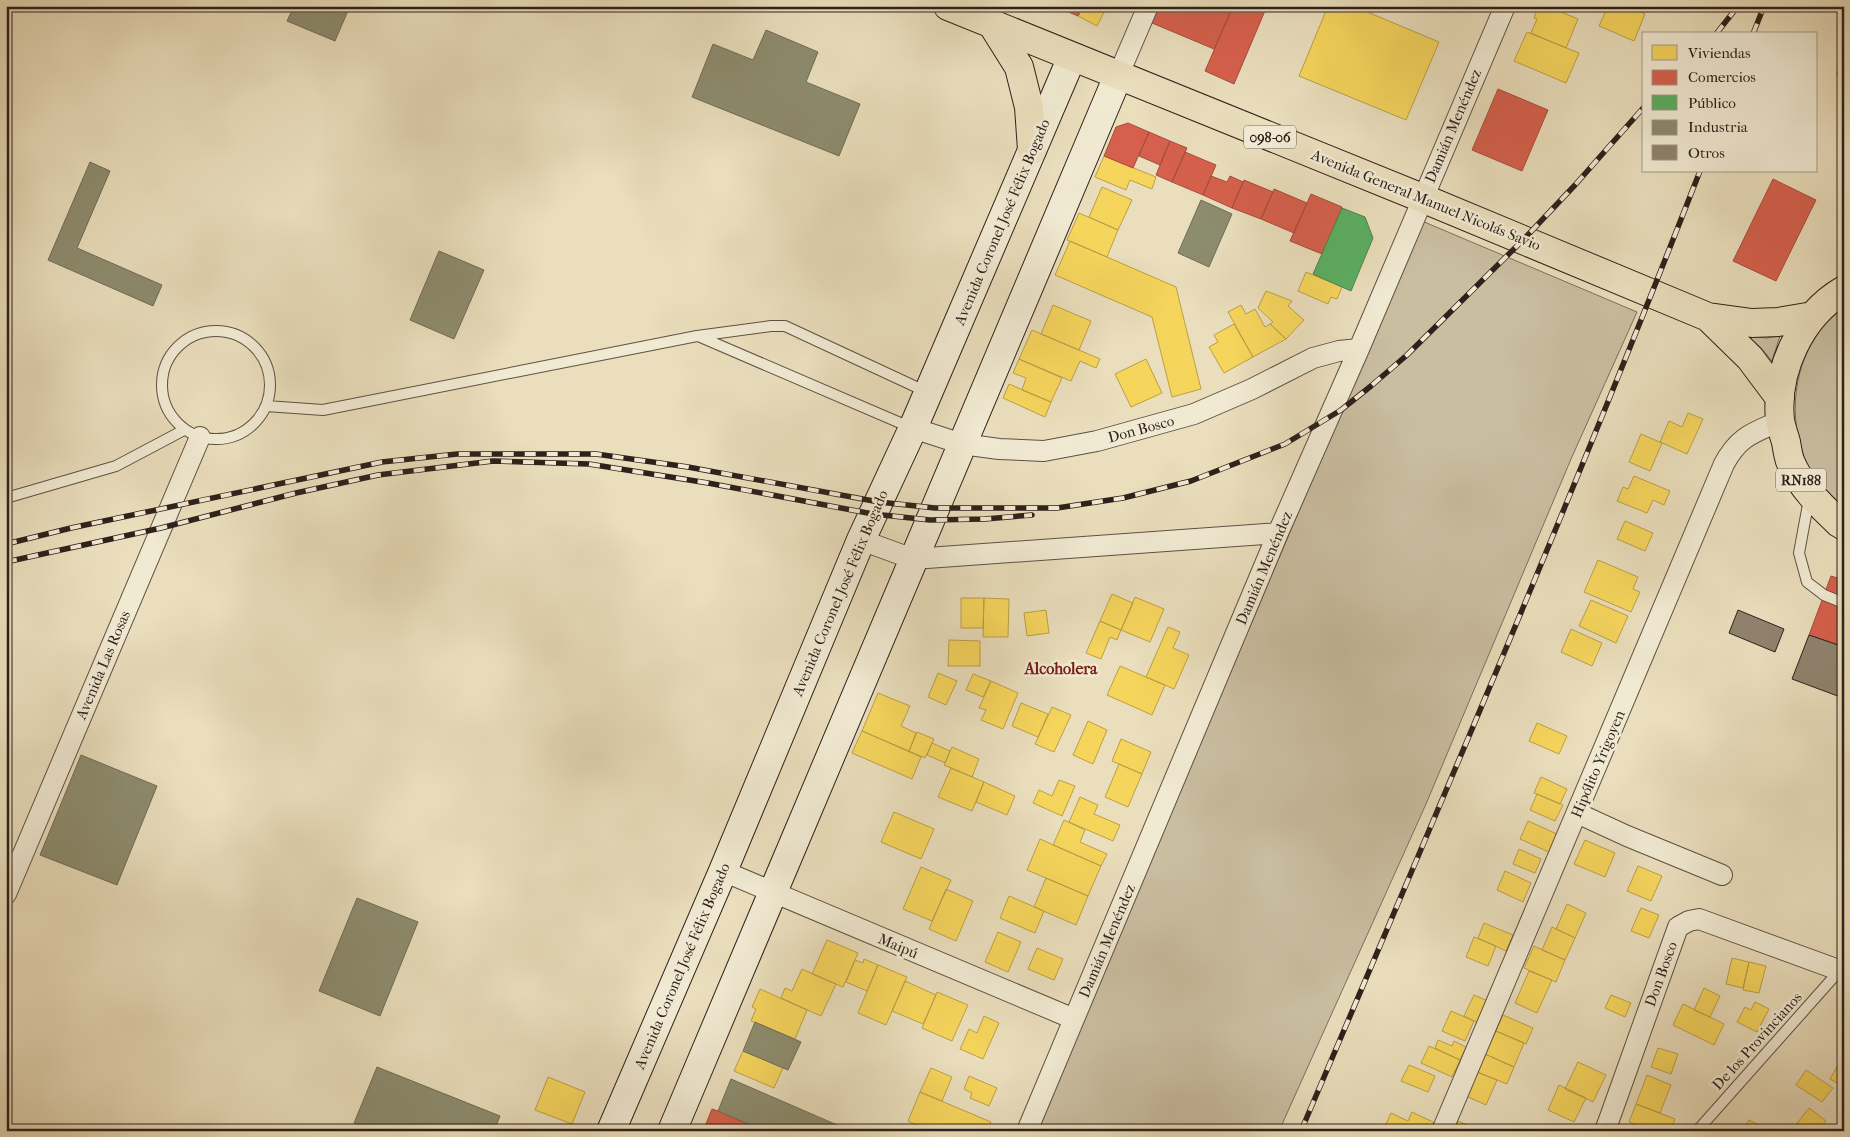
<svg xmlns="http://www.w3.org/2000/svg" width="1850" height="1137" font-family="'IM FELL French Canon',serif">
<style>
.green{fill:#cabea1;stroke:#7c6f5e}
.homes{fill:#f6d55c;stroke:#ba9f48}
.shops{fill:#d6604d;stroke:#a44d3e}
.public{fill:#5aae61;stroke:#4d834c}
.industry{fill:#8c8c6e;stroke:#706c55}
.building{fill:#90836f;stroke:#2f201b}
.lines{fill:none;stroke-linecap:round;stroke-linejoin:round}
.service-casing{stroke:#5e5043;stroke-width:12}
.minor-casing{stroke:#5e5043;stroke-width:22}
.secondary-casing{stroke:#2f201b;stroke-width:30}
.primary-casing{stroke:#2f201b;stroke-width:30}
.service{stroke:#f1ead3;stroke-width:10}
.minor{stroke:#f1ead3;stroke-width:20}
.secondary{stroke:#f1ead3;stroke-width:28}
.primary{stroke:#eadebc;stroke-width:28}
.rail-casing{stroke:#2f201b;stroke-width:5.5}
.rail{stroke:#f1ead3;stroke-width:4;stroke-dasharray:11;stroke-linecap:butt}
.labels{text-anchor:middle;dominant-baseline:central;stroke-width:5;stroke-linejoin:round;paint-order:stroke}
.shield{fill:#f1ead3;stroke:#695d52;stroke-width:1}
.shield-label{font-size:14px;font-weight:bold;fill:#2f201b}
.street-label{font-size:15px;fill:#2f201b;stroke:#f1ead3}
.neighbourhood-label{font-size:16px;font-weight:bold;fill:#7a1f14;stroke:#f1ead3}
</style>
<rect width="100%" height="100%" fill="#eadebc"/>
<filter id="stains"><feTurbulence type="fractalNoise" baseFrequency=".004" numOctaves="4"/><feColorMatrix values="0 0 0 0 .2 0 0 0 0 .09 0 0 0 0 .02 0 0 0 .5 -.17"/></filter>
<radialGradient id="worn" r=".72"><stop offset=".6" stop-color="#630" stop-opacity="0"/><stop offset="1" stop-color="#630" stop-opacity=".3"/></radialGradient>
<path class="green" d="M1422 221 1637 312 1571 459 1426 804 1279 1131H1036Z
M1844 307V510C1836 502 1827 494 1820 486 1785 439 1787 366 1827 322 1832 317 1838 312 1844 307Z
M1747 336 1767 338 1780 336 1772 361 1762 349Z"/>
<path class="homes" d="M1083 6H1107L1097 26 1078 16Z
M1328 6H1353L1439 42 1406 120 1299 76Z
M1538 6H1547L1578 19 1566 48 1531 33 1537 19 1534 18Z
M1608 6H1626L1645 14 1634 41 1599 26Z
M1527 32 1579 53 1566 83 1514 61Z
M1104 156 1156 177 1152 189 1130 180 1126 190 1095 177Z
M1102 187 1132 200 1118 230 1089 217Z
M1079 213 1118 230 1107 257 1067 240Z
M1070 241 1176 287 1201 389 1172 397 1152 317 1055 275Z
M1306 272 1342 287 1337 299 1331 297 1328 304 1298 291Z
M1266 291 1292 301 1288 306 1304 320 1286 339 1270 324 1273 322 1258 308Z
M1053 305 1091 321 1079 350 1041 334Z
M1241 305 1246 314 1255 309 1265 327 1270 324 1286 339 1253 357 1228 312Z
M1234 324 1253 357 1224 373 1209 347 1218 342 1214 335Z
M1032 330 1100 359 1096 368 1080 361 1071 381 1019 359Z
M1019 359 1062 378 1051 402 1022 390 1026 378 1013 373Z
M1146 359 1162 393 1131 407 1115 374Z
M1009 384 1051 402 1045 417 1003 398Z
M1688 413 1703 419 1687 454 1660 442 1669 421 1682 427Z
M1641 434 1662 443 1650 471 1629 462Z
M1634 476 1670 491 1664 505 1653 500 1647 513 1617 501 1623 487 1628 489Z
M1625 521 1653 533 1645 551 1617 539Z
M1598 560 1638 577 1633 589 1640 592 1631 612 1584 592Z
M1112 594 1133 603 1121 630 1100 621Z
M1135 597 1164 609 1150 642 1121 630Z
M961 598H984L983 628H961Z
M984 598 1009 599 1008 637H983Z
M1591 600 1628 616 1616 643 1579 626Z
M1046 610 1049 633 1027 636 1024 613Z
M1100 621 1121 630 1117 640 1110 637 1101 659 1086 653Z
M1168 627 1180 632 1173 648 1189 655 1174 689 1146 677Z
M1571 629 1602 643 1592 666 1561 652Z
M949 640 980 641V666H948Z
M1120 666 1165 685 1152 715 1107 695Z
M938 673 957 681 946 705 928 697Z
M973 674 991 681 983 697 966 690Z
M991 681 1018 693 1003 729 981 720 986 710 979 708Z
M878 693 910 706 901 726 916 733 909 751 862 731Z
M1021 703 1048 714 1038 737 1012 726Z
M1052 707 1071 715 1054 752 1035 744Z
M1088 721 1107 730 1093 764 1073 755Z
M1537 723 1567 736 1559 754 1529 741Z
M862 731 921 757 912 779 852 753Z
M917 732 934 739 925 758 909 751Z
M1121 739 1151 752 1142 774 1112 761Z
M932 743 950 751 945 763 927 755Z
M952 747 979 759 972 777 944 765Z
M1119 764 1142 774 1128 807 1105 797Z
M951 768 984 782 972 811 938 797Z
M1541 777 1567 789 1560 804 1534 793Z
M1059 780 1075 786 1062 816 1033 803 1039 790 1052 796Z
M984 782 1015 796 1007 815 976 802Z
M1537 794 1563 805 1555 821 1530 810Z
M1080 797 1098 805 1094 814 1120 825 1113 841 1069 822Z
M894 812 934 829 921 859 881 842Z
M1064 820 1085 830 1080 842 1107 854 1101 866 1053 845Z
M1528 821 1559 835 1551 853 1520 839Z
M1040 839 1101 866 1088 896 1027 870Z
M1585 840 1615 853 1605 877 1574 864Z
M1519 849 1541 859 1535 873 1513 864Z
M1638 866 1662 876 1651 901 1627 891Z
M921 867 951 880 932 921 903 909Z
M1505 871 1531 883 1523 902 1497 890Z
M1046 878 1088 896 1076 925 1034 907Z
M946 889 973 901 956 941 929 929Z
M1009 896 1044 911 1035 933 1000 918Z
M1567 904 1586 913 1575 938 1556 929Z
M1641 908 1659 915 1649 938 1631 931Z
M1484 923 1513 935 1506 951 1478 938Z
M1552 927 1575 938 1565 960 1542 950Z
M998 932 1021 942 1008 972 985 962Z
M1474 937 1496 946 1488 966 1466 957Z
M827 940 858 953 843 987 812 974Z
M1534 946 1565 960 1556 982 1524 968Z
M1037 948 1063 959 1054 980 1028 969Z
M1732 958 1749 962 1743 988 1726 984Z
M864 959 878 965 867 991 846 982 855 960 863 963Z
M1749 962 1766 966 1759 993 1743 990Z
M878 965 907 977 886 1025 858 1013Z
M802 969 836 984 821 1016 781 998 785 988 792 991Z
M1529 971 1552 980 1537 1013 1515 1003Z
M905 981 936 995 923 1024 892 1011Z
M1704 988 1720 996 1710 1017 1694 1010Z
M760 989 807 1010 795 1039 751 1021 756 1009 752 1007Z
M937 992 968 1005 952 1041 922 1028Z
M1474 995 1488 1001 1478 1023 1464 1016Z
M1611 995 1631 1003 1625 1017 1605 1008Z
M1755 1002 1769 1009 1757 1032 1737 1022 1745 1007 1751 1010Z
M1683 1004 1724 1024 1714 1045 1673 1025Z
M1844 1006V1019L1838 1016Z
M1451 1011 1474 1021 1465 1041 1442 1031Z
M1503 1015 1533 1028 1526 1044 1496 1031Z
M984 1016 999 1023 983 1059 960 1049 969 1029 977 1033Z
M1496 1031 1524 1043 1514 1067 1485 1054Z
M1438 1040 1452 1046 1454 1041 1466 1047 1460 1060 1435 1048Z
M1429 1046 1460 1060 1452 1077 1421 1063Z
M1658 1048 1678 1054 1671 1074 1651 1067Z
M743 1051 783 1068 774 1088 734 1071Z
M1485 1054 1514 1067 1507 1084 1477 1072Z
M1844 1055V1087L1830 1079Z
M1578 1062 1606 1075 1593 1102 1565 1089Z
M1409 1065 1435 1076 1428 1092 1401 1081Z
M931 1068 952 1077 942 1101 920 1092Z
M1806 1070 1833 1088 1822 1102 1796 1085Z
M1477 1072 1497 1080 1486 1105 1466 1096Z
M1647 1075 1671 1085 1660 1113 1636 1104Z
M969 1076 997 1088 989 1106 970 1098 972 1093 964 1089Z
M548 1077 585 1092 572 1124 535 1110Z
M1559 1085 1586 1098 1574 1122 1548 1110Z
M920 1092 991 1122 987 1131H929L908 1121Z
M1636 1104 1675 1119 1670 1131H1651L1629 1122Z
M1809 1108 1826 1121 1818 1131H1799L1794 1127Z
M1412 1112 1435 1123 1431 1131H1383L1391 1113 1408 1121Z
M1749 1120 1770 1131H1743Z
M1458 1121 1481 1131H1454Z"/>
<path class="shops" d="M1060 6H1083L1078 16 1059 8Z
M1159 6H1233L1214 49 1152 23Z
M1233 6H1267L1234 84 1205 71Z
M1844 55V77L1837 74Z
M1498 89 1548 110 1522 171 1472 150Z
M1128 123 1149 132 1133 168 1104 156 1116 127Z
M1149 132 1170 141 1160 165 1139 156Z
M1170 141 1187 148 1172 182 1156 175Z
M1185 152 1216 165 1203 195 1172 182Z
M1211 176 1227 182 1230 176 1243 182 1232 208 1203 195Z
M1773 179 1816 200 1776 281 1733 261Z
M1244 180 1273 192 1261 219 1232 208Z
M1274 189 1307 203 1294 233 1261 219Z
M1311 194 1342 207 1322 254 1290 241Z
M1831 576 1844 580V647L1809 635Z
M712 1109 718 1111 764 1131H703Z"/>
<path class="public" d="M1342 208 1365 217 1373 238 1351 291 1313 274Z"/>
<path class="industry" d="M294 6H350L335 41 287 21Z
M766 30 818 52 806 82 860 104 839 156 692 97 713 44 753 60Z
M90 162 110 171 77 248 162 285 153 306 48 260Z
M1201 200 1232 214 1209 267 1178 253Z
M439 251 484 270 454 339 410 320Z
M81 755 157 786 117 885 40 855Z
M357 898 418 922 380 1016 319 991Z
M755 1022 801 1042 788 1070 743 1051Z
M377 1067 500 1116 494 1131H374L354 1123Z
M731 1079 851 1131H764L718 1111Z"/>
<path class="building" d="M1738 610 1784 629 1775 652 1729 633Z
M1809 635 1844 647 1843 698 1792 679Z"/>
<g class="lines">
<defs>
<path id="service" d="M162 385a54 54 0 1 1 108 0a54 54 0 1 1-108 0Z
M698 336 912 428
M266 406 323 410 697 336 771 326H785L927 392
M6 498 116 466 184 430
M1809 499 1799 553 1807 582 1824 595 1844 603
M1697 1131 1840 970"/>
<path id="minor" d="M1118 76 1148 6
M913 428 962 444 999 449 1044 451 1097 441 1194 414 1252 389 1313 358 1339 351 1359 349
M861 540 913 559 1278 533
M1577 813 1627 836 1722 875
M723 871 1074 1019
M6 894 200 437
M1027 1131 1278 533 1359 349 1505 6
M1442 1131 1724 464C1739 436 1753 433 1780 421
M1605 1131 1678 927 1689 921 1699 919 1844 972"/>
<path id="secondary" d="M611 1131 723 871 861 540 913 428 1072 57
M672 1131 1118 76"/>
<path id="primary" d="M948 6 1422 198 1708 317 1752 323 1778 322 1813 316
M992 24 1019 67 1029 107 1032 150
M1844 290C1801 315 1775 370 1780 420 1781 427 1784 435 1786 442 1787 448 1788 455 1790 461 1801 487 1819 504 1839 523L1844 526
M1708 317 1750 358 1780 398"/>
</defs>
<use href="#service" class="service-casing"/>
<use href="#minor" class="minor-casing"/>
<use href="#secondary" class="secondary-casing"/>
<use href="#primary" class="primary-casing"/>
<use href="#service" class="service"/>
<use href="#minor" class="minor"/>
<use href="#secondary" class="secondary"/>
<use href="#primary" class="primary"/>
<defs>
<path id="rail" d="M1716 34 1738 6
M1753 34 1764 6
M6 544 71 528 382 462 457 454H596L688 467 879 502 935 508H1057L1123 498 1191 481 1285 444 1341 410 1371 386 1407 355 1523 240 1575 185 1644 107
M6 562 161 528 296 493 378 475 493 461 589 464 708 483 873 514 930 520 985 519 1032 515
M1301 1131C1437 812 1574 494 1700 171"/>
</defs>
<use href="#rail" class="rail-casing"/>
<use href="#rail" class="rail"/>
</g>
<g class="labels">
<g class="shield">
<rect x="1244" y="125.5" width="52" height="23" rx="4"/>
<rect x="1776" y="468.5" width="50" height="23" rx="4"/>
</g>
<g class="shield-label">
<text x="1270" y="137">098-06</text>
<text x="1801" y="480">RN188</text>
</g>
<g class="street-label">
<text transform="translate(1453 126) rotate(-67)">Damián Menéndez</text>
<text transform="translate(1426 200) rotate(22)">Avenida General Manuel Nicolás Savio</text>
<text transform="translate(1002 222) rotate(-67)">Avenida Coronel José Félix Bogado</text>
<text transform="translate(1141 429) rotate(-15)">Don Bosco</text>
<text transform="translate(1264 568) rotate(-67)">Damián Menéndez</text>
<text transform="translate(840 593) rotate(-67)">Avenida Coronel José Félix Bogado</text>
<text transform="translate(103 665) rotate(-67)">Avenida Las Rosas</text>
<text transform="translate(1598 764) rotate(-67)">Hipólito Yrigoyen</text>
<text transform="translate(1107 941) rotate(-67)">Damián Menéndez</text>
<text transform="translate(898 946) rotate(23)">Maipú</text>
<text transform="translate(682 966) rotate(-67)">Avenida Coronel José Félix Bogado</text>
<text transform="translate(1661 974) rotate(-70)">Don Bosco</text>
<text transform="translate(1757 1041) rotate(-48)">De los Provincianos</text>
</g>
<g class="neighbourhood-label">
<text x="1061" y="668">Alcoholera</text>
</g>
</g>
<rect width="1850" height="1137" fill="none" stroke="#eadebc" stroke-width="25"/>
<rect x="8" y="8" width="1835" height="1122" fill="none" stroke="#2f201b" stroke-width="2.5"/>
<rect x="12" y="12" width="1825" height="1112" fill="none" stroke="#2f201b"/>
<rect x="1642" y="32" width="175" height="140" fill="#f1ead3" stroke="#a39989"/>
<rect x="1652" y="45" width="25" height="15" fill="#f6d55c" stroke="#a39989"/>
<text x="1688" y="58" font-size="15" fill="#2f201b">Viviendas</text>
<rect x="1652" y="70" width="25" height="15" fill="#d6604d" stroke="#a39989"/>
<text x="1688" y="82" font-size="15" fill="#2f201b">Comercios</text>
<rect x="1652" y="95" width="25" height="15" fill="#5aae61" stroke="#a39989"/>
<text x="1688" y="108" font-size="15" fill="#2f201b">Público</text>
<rect x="1652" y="120" width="25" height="15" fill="#8c8c6e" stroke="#a39989"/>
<text x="1688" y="132" font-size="15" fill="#2f201b">Industria</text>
<rect x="1652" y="145" width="25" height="15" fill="#90836f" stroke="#a39989"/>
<text x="1688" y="158" font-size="15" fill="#2f201b">Otros</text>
<rect width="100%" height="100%" filter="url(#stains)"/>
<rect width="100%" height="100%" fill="url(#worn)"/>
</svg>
